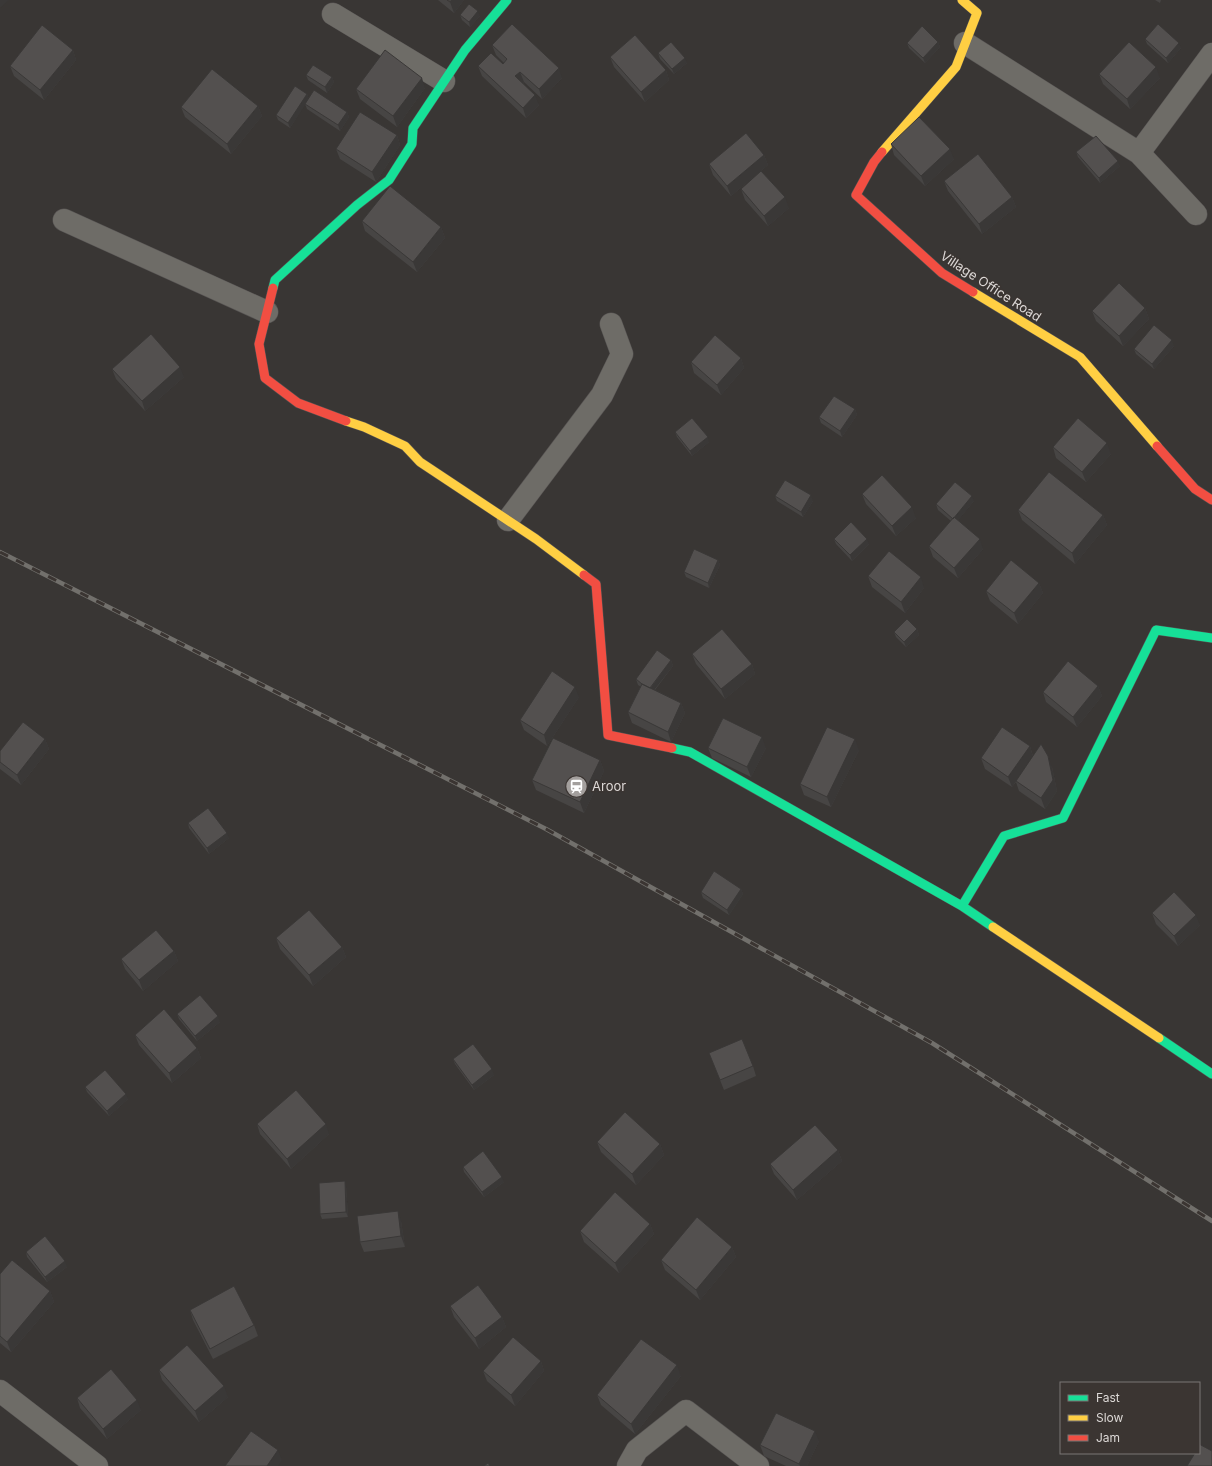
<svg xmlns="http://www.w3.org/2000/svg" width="1212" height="1466" font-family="Inter,sans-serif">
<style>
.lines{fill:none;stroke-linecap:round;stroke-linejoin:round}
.street-casing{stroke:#565352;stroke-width:23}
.fast-casing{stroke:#565352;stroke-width:10}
.slow-casing{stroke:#565352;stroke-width:10}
.jam-casing{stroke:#565352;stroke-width:10}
.street{stroke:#6e6c67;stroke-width:22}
.fast{stroke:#16e098;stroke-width:9}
.slow{stroke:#ffcf43;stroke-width:9}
.jam{stroke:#f24e42;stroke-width:9}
.rail-casing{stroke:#72706c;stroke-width:4.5}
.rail{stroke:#3b3532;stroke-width:3;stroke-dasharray:9;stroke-linecap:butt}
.wall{fill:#474544}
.shaded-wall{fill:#3a3837}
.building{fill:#53504f;stroke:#3a3837}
.labels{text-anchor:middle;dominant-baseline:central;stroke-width:3;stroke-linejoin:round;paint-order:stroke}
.street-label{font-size:13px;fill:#dcd8d6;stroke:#3b3532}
.poi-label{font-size:13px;fill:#dcd8d6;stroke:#3b3532;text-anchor:start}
</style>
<rect width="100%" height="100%" fill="#393634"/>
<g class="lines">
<defs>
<path id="street" d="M333 14 444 81
M965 43 1139 153 1212 54
M1139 153 1196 214
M64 220 267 312
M508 520 602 395 622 354 611 324
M0 1391 97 1466
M628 1466 637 1450 686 1411 758 1466"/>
<path id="fast" d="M273 288 275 280 357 205 389 180 412 144 413 128 465 50 507 0
M672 748 690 752 962 906 993 927
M962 906 1004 836 1063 818 1156 630 1212 638
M1159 1038 1212 1074"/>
<path id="slow" d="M882 152 956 67 977 13 962 0
M973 292 1080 357 1157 446
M346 421 364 427 405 446 420 462 536 539 584 575
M993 927 1159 1038"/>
<path id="jam" d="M882 152 874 162 856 195 942 273 973 292
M273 288 259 344 265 378 298 403 346 421
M1157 446 1195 489 1212 500
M584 575 596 584 608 735 672 748"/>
</defs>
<use href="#street" class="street-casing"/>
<use href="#fast" class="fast-casing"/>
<use href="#slow" class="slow-casing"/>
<use href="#jam" class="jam-casing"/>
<use href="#street" class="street"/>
<use href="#fast" class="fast"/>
<use href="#slow" class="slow"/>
<use href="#jam" class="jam"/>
<defs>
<path id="rail" d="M0 552 546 829 932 1043 1212 1221"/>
</defs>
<use href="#rail" class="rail-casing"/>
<use href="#rail" class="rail"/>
</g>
<path class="wall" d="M438 0H464L454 13Z
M1155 0H1161L1160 3Z
M460 15 480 16 470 27 462 20Z
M1145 39 1181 48 1168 63 1147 44Z
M938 42 940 47 925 63 909 48 907 43Z
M492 45 562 78 542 99 524 82 523 83 539 105 526 118 482 76 478 66 503 64 504 63 496 55Z
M73 50 76 60 44 100 14 76 10 66Z
M658 53 687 63 674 74 660 59Z
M610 57 666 70 669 80 645 102 614 67Z
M1099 74 1160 78 1130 109 1103 84Z
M306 75 332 77 334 82 327 93 308 80Z
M425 88 397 127 360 99 356 89Z
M307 94 309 99 347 112 349 117 340 131 307 109 305 104 290 128 278 120 276 115Z
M258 106 262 116 231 154 185 117 181 107Z
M397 135 400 145 376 182 340 159 336 149Z
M891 144 954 159 925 186 894 155Z
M1076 152 1120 166 1100 183 1078 157Z
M764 155 768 165 731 196 713 175 709 164Z
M944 181 1012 197 1016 207 982 234 948 191Z
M741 189 789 208 768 226 745 200Z
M362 221 441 227 445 238 417 272 365 231Z
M1145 308 1149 319 1123 346 1096 321 1092 311Z
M1174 346 1154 369 1136 354 1134 349Z
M741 358 744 368 721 395 694 373 691 362Z
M112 369 184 377 145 411 116 379Z
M855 409 857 415 842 437 821 423 819 417Z
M675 432 709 442 692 456 677 437Z
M1053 447 1111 454 1086 482 1056 458Z
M862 494 916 518 896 536 866 504Z
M775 496 813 501 803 517 777 501Z
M974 501 958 520 983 549 958 578 933 557 929 546 951 521 938 510 936 504Z
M1018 510 1103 515 1107 525 1075 564 1022 520Z
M834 539 869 544 852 561 836 544Z
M718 560 720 565 709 588 686 577 684 572Z
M868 576 924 588 905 613 872 587Z
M1039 583 1043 593 1018 624 990 601 986 591Z
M917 629 919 635 906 647 896 637 894 632Z
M692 654 752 664 755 674 725 699 696 664Z
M671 660 673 666 655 690 681 703 685 713 671 742 632 723 628 712 641 687 638 685 636 679Z
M1098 686 1102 696 1077 727 1046 702 1043 692Z
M579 697 547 746 524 730 520 720Z
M45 739 49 749 21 785 0 769V751Z
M1030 746 1033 756 1052 767 1057 791 1045 809 1019 791 1016 782 1012 787 985 769 981 758Z
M708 748H766L751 777 712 758Z
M859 750 831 807 804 795 800 784Z
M600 760 604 771 584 813 536 790 532 780Z
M188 823 229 838 209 854 189 828Z
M741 889 743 894 729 915 703 898 701 892Z
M1152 913 1200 925 1178 946 1156 924Z
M276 938 342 947 346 957 313 986 280 949Z
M174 951 178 961 143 991 125 969 121 959Z
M177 1014 220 1022 197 1041 179 1019Z
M135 1035 197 1048 201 1058 172 1083 139 1045Z
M709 1053 753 1066 756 1076 724 1090Z
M453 1059 494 1075 474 1090 455 1064Z
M85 1087 128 1099 109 1116 87 1092Z
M257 1124 329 1134 291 1169 260 1134Z
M597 1142 660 1144 664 1155 636 1185 601 1152Z
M838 1150 842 1161 797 1200 774 1174 770 1164Z
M463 1167 504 1182 484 1197 464 1172Z
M346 1186 348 1217 322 1219 320 1214Z
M401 1221 405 1247 364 1252 360 1242Z
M650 1224 654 1234 619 1273 584 1242 580 1231Z
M732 1247 736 1257 700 1300 665 1270 661 1260Z
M26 1252 67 1267 47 1282 27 1257Z
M0 1274 50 1291 54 1302 11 1352 0 1343Z
M450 1306 502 1317 506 1327 479 1349 454 1317Z
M190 1310 254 1325 258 1336 213 1359 193 1320Z
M541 1361 544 1371 515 1406 487 1381 483 1371Z
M159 1370 228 1397 199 1422 162 1380Z
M681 1376 635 1434 601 1405 597 1395Z
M77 1398 141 1410 107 1439 80 1408Z
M819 1441 807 1466H786L764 1456 760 1445Z"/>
<path class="shaded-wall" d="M0 0H9L0 8Z
M452 0H464L454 13 450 2Z
M478 11 480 16 470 27 469 22Z
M938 42 940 47 925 63 923 58Z
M1179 43 1181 48 1168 63 1166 58Z
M73 50 76 60 44 100 40 90Z
M685 58 687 63 674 74 672 69Z
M1156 67 1160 78 1130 109 1127 99Z
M559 68 562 78 542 99 539 89Z
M666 70 669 80 645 102 641 92Z
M520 72 524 82 519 87 515 76Z
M332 77 334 82 327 93 325 87Z
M422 78 425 88 397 127 393 116Z
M307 94 309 99 290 128 288 123Z
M535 95 539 105 526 118 523 108Z
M258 106 262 116 231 154 227 144Z
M347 112 349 117 340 131 338 125Z
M397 135 400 145 376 182 372 172Z
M950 149 954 159 925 186 921 176Z
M764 155 768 165 731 196 727 186Z
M1118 161 1120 166 1100 183 1099 178Z
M785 197 789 208 768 226 764 216Z
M1012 197 1016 207 982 234 979 224Z
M441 227 445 238 417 272 413 262Z
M1145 308 1149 319 1123 346 1119 336Z
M1172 340 1174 346 1154 369 1152 364Z
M741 358 744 368 721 395 717 385Z
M180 367 184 377 145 411 142 401Z
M855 409 857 415 842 437 840 431Z
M708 437 709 442 692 456 690 451Z
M1107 443 1111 454 1086 482 1082 472Z
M811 495 813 501 803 517 801 512Z
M972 496 974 501 955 524 953 519Z
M912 507 916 518 896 536 892 526Z
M1103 515 1107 525 1075 564 1072 553Z
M867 539 869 544 852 561 850 555Z
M980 539 983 549 958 578 954 568Z
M718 560 720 565 709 588 708 583Z
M921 577 924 588 905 613 901 602Z
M1039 583 1043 593 1018 624 1014 613Z
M917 629 919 635 906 647 904 642Z
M671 660 673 666 651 694 650 689Z
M752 664 755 674 725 699 721 689Z
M1098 686 1102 696 1077 727 1073 717Z
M575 687 579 697 547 746 544 735Z
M681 703 685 713 671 742 668 732Z
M762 737 766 748 751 777 747 767Z
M45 739 49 749 21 785 17 775Z
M855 739 859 750 831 807 827 797Z
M1030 746 1033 757 1012 787 1008 777Z
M1048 756 1052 767 1057 791 1045 809 1041 798Z
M600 760 604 771 584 813 580 802Z
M227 833 229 838 209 854 207 848Z
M741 889 743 894 729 915 727 910Z
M1196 915 1200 925 1178 946 1174 936Z
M342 947 346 957 313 986 309 975Z
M174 951 178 961 143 991 139 980Z
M218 1016 220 1022 197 1041 195 1036Z
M197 1048 201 1058 172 1083 169 1073Z
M492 1069 494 1075 474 1090 472 1085Z
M126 1094 128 1099 109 1116 107 1111Z
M326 1124 329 1134 291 1169 287 1159Z
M660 1144 664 1155 636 1185 632 1174Z
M838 1150 842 1161 797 1200 793 1190Z
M502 1177 504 1182 484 1197 482 1192Z
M345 1181 346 1186 348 1217 346 1212Z
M398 1211 401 1221 405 1247 401 1236Z
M650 1224 654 1234 619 1273 615 1263Z
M732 1247 736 1257 700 1300 696 1290Z
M65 1261 67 1267 47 1282 45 1277Z
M50 1291 54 1302 11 1352 7 1342Z
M502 1317 506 1327 479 1349 475 1338Z
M541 1361 544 1371 515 1406 511 1395Z
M677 1365 681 1376 635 1434 631 1424Z
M224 1386 228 1397 199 1422 195 1411Z
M137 1400 141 1410 107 1439 103 1429Z
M815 1431 819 1441 807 1466H800L799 1464Z
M278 1450 282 1460 278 1466H267Z"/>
<path class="building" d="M447 0H452L450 2Z
M469 4 478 11 469 22 460 15Z
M512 24 559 68 539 89 520 72 515 76 535 95 523 108 478 66 491 53 503 64 507 59 492 45Z
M1158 24 1179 43 1166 58 1145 39Z
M42 25 73 50 40 90 10 66Z
M922 26 938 42 923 58 907 43Z
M635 35 666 70 641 92 610 57Z
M671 42 685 58 672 69 658 53Z
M1129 42 1156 67 1127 99 1099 74Z
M385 50 422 78 393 116 356 89Z
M313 65 332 77 325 87 306 75Z
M212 69 258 106 227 144 181 107Z
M295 86 307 94 288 123 276 115Z
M314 90 347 112 338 125 305 104Z
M360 112 397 135 372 172 336 149Z
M919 117 950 149 921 176 891 144Z
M746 133 764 155 727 186 709 164Z
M1096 136 1118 161 1099 178 1076 152Z
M978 154 1012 197 979 224 944 181Z
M761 171 785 197 764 216 741 189Z
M390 186 441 227 413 262 362 221Z
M1119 283 1145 308 1119 336 1092 311Z
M1154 325 1172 340 1152 364 1134 349Z
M151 334 180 367 142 401 112 369Z
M715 335 741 358 717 385 691 362Z
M834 396 855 409 840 431 819 417Z
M692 418 708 437 690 451 675 432Z
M1078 418 1107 443 1082 472 1053 447Z
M1049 472 1103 515 1072 553 1018 510Z
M882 475 912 507 892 526 862 494Z
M785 480 811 495 801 512 775 496Z
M955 482 972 496 953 519 936 504Z
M954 517 980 539 954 568 929 546Z
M851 522 867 539 850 555 834 539Z
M694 549 718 560 708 583 684 572Z
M889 551 921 577 901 602 868 576Z
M1011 560 1039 583 1014 613 986 591Z
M907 619 917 629 904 642 894 632Z
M722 629 752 664 721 689 692 654Z
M657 650 671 660 650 688 642 684 636 679Z
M1068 661 1098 686 1073 717 1043 692Z
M552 671 575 687 544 735 520 720Z
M642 684 681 703 668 732 628 712Z
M723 718 762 737 747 767 708 748Z
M23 722 45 739 17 775 0 762V751Z
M827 727 855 739 827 797 800 784Z
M1002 727 1030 746 1008 777 981 758Z
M553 738 600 760 580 802 532 780Z
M1041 744 1048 756 1053 780 1041 798 1016 781Z
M208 808 227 833 207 848 188 823Z
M714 871 741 889 727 910 701 892Z
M1174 892 1196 915 1174 936 1152 913Z
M309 910 342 947 309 975 276 938Z
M156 930 174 951 139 980 121 959Z
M200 995 218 1016 195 1036 177 1014Z
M164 1009 197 1048 169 1073 135 1035Z
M742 1039 753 1066 720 1080 709 1053Z
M473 1044 492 1069 472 1085 453 1059Z
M105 1070 126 1094 107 1111 85 1087Z
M296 1090 326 1124 287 1159 257 1124Z
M625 1112 660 1144 632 1174 597 1142Z
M815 1125 838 1150 793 1190 770 1164Z
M483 1151 502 1177 482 1192 463 1167Z
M345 1181 346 1212 320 1214 319 1183Z
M615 1192 650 1224 615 1263 580 1231Z
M398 1211 401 1236 360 1242 357 1216Z
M697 1217 732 1247 696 1290 661 1260Z
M45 1236 65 1261 45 1277 26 1252Z
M12 1260 50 1291 7 1342 0 1336V1274Z
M478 1285 502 1317 475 1338 450 1306Z
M234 1286 254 1325 210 1349 190 1310Z
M513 1337 541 1361 511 1395 483 1371Z
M641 1339 677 1365 631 1424 597 1395Z
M187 1345 224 1386 195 1411 159 1370Z
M111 1369 137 1400 103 1429 77 1398Z
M776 1413 815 1431 799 1464 760 1445Z
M251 1431 278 1450 267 1466H225Z
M1199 1444 1212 1451V1466H1187L1195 1453H1199Z
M488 1463 490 1466H484Z"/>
<defs>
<symbol id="station-disc" viewBox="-11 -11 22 22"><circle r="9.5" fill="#a39f9d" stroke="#3b3532"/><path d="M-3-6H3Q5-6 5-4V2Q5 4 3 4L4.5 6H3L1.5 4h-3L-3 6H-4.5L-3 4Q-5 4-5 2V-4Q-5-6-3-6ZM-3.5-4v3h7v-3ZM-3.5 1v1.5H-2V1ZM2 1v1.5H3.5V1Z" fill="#fff"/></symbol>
</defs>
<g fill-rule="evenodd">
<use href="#station-disc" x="564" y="774" width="25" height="25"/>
</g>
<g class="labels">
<g class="street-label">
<text transform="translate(991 286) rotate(33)">Village Office Road</text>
</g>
<g class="poi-label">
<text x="592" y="786">Aroor</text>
</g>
</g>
<rect x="1060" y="1382" width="140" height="72" fill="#3b3532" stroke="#7b7674"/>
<rect x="1068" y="1395" width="20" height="6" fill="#16e098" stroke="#7b7674"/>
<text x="1096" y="1402" font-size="12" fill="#dcd8d6">Fast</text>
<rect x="1068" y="1415" width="20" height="6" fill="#ffcf43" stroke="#7b7674"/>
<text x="1096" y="1422" font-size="12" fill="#dcd8d6">Slow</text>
<rect x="1068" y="1435" width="20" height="6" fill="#f24e42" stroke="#7b7674"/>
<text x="1096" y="1442" font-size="12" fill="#dcd8d6">Jam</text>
</svg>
